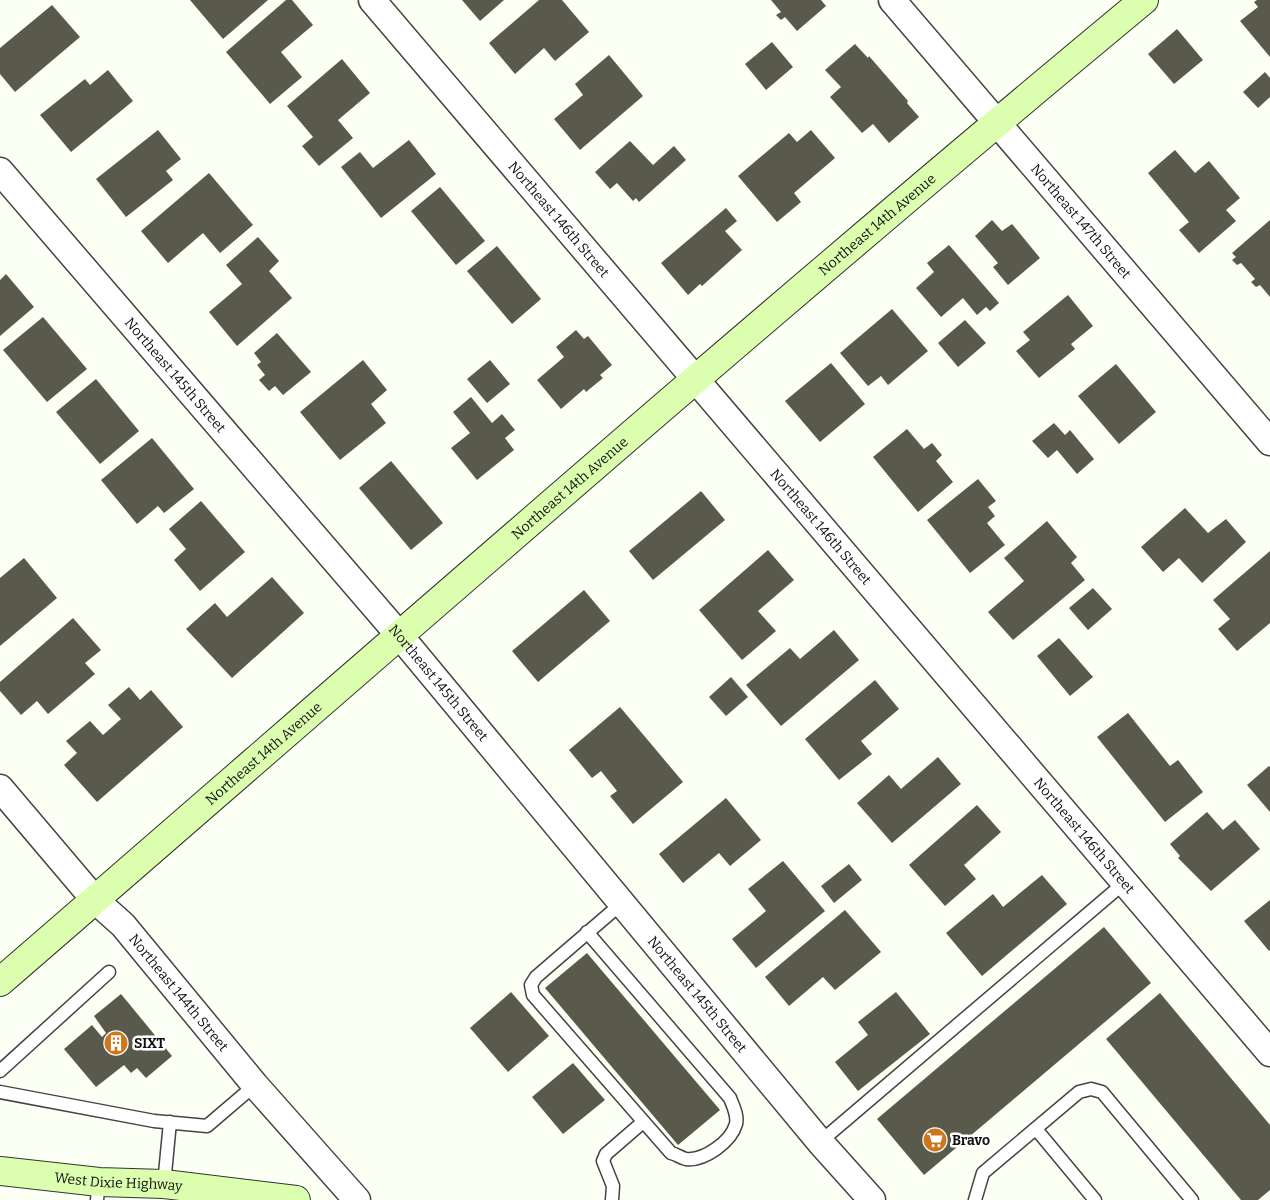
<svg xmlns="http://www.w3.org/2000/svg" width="1270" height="1200" font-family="Bitter,serif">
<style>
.building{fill:#5a5a4c}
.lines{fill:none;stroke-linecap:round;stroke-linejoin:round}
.lane-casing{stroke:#444;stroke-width:15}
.street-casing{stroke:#444;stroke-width:29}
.secondary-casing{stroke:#333;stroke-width:30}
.lane{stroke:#fff;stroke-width:12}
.street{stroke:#fff;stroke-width:26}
.secondary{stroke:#dbffaf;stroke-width:28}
.labels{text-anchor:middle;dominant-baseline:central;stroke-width:5;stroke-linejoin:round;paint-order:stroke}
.street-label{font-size:14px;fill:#111;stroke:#fff}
.poi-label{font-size:14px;font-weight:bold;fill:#111;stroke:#fff;text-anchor:start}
</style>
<rect width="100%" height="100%" fill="#fbfff4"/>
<path class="building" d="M190 0H268L223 39Z
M286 0H292L313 25 281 52 302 77 270 104 226 52Z
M462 0H504L480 21Z
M539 0H562L589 32 555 61 544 48 515 74 489 43Z
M771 0H821L826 6 797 31 785 17 781 20 776 15 781 12Z
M1257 0H1270V57L1240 21 1258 7 1254 2Z
M52 5 80 37 15 92 0 74V48Z
M1177 29 1203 60 1174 84 1148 54Z
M772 42 793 67 766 90 745 64Z
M855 44 868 58 869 56 908 101 907 103 919 117 889 143 873 124 862 133 830 97 841 87 825 70Z
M609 55 643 96 580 150 554 119 583 95 575 84Z
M342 59 370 93 338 120 353 138 319 166 302 146 313 137 287 106Z
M108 70 133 101 71 152 40 115 85 79 90 85Z
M1265 72 1270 78V97L1258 108 1243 92Z
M158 130 181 159 166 171 173 180 126 217 96 179Z
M811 130 835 158 794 193 801 202 777 222 738 176 789 133 797 142Z
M409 140 436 174 381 218 341 167 360 152 373 168Z
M630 141 653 165 674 146 686 160 639 202 636 198 633 201 617 183 610 189 595 172Z
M1175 150 1195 173 1209 161 1240 198 1226 210 1236 221 1199 253 1179 230 1189 222 1148 173Z
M209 173 253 225 220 253 203 233 168 263 141 231Z
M440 187 485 241 456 265 411 211Z
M726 208 737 221 725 231 742 250 702 286 700 284 688 295 661 263Z
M992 220 1002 231 1012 224 1040 258 1008 285 993 267 998 263 975 236Z
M1270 220V297L1260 285 1256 287 1251 282 1255 279 1241 263 1237 265 1232 260 1236 257 1232 253Z
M258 237 279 261 269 271 292 298 237 346 209 312 242 284 226 265Z
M949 245 999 303 990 311 986 307 977 315 963 298 941 317 916 288 934 272 927 263Z
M497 246 541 299 512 324 467 271Z
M6 274 34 307 0 336V280Z
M1068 295 1093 326 1071 344 1075 349 1039 378 1016 351 1030 340 1023 332Z
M892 309 928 351 888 385 881 376 868 386 840 353Z
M43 317 87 369 47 402 3 350Z
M965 320 986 343 958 367 938 343Z
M576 330 584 339 588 336 612 365 600 375 603 378 586 392 584 389 561 409 537 380 564 357 556 347Z
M277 333 311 372 283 395 275 386 269 391 259 380 265 375 257 365 261 362 254 353Z
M363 360 387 390 371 404 386 423 340 460 300 412Z
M490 360 510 384 487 403 467 379Z
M831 363 865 404 820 442 785 401Z
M1116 364 1156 412 1119 444 1078 396Z
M96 379 139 431 100 464 56 412Z
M471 397 492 423 502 414 515 430 505 438 514 450 477 480 451 448 470 433 453 412Z
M1054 423 1065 435 1070 430 1094 459 1077 474 1057 450 1048 458 1032 441Z
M907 429 924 449 932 443 942 455 936 461 953 482 918 512 873 457Z
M152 438 194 489 164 513 158 506 137 524 101 480Z
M391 461 443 523 411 550 359 488Z
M978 479 996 501 988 507 995 516 987 523 1005 545 970 573 927 520Z
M701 491 725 520 653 580 629 551Z
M201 501 245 552 200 591 174 560 186 549 169 529Z
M1185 508 1208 533 1226 519 1246 542 1202 583 1179 558 1163 572 1141 547Z
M1047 521 1077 557 1071 563 1085 580 1013 640 988 612 1024 581 1004 558Z
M768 550 794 580 758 611 776 631 742 660 699 610Z
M1270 551V623L1237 651 1218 629 1230 619 1213 600Z
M24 558 57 598 0 646V578Z
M272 577 304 613 232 678 186 629 215 603 227 617Z
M1093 588 1112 609 1088 630 1069 608Z
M584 590 610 621 538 682 512 651Z
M73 618 101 650 85 663 95 674 48 714 37 701 21 715 0 691V682Z
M834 630 859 660 781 726 746 685 790 648 800 659Z
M1059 638 1093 677 1070 696 1037 656Z
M731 677 748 697 726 716 709 697Z
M875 680 899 709 861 741 872 754 839 780 805 739Z
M129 687 140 700 151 690 183 727 97 802 64 765 77 753 66 741 90 721 103 735 121 719 108 705Z
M620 707 683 782 633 824 610 796 617 791 601 771 592 778 569 750Z
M1128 713 1170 766 1178 760 1203 792 1165 822 1097 737Z
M938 757 961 784 892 843 857 803 889 775 901 789Z
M1269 766 1270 767V812L1247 785Z
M726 798 761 840 730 866 719 853 683 883 659 854Z
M977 805 1001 832 964 865 976 879 945 906 909 865Z
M1207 812 1223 830 1235 820 1260 849 1211 891 1178 858 1180 856 1170 844Z
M783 861 825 911 756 968 732 939 766 911 748 889Z
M849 864 862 880 834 903 821 886Z
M1042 875 1067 904 982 976 946 933 993 894 1003 907Z
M1270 900V950L1269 951 1244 921Z
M845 910 881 952 835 990 823 977 789 1006 765 977Z
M1104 927 1151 983 924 1175 877 1119Z
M587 953 720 1110 678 1145 545 988Z
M511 992 549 1036 508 1072 470 1028Z
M896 992 930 1034 858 1091 835 1062 868 1035 858 1022Z
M1160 993 1270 1125V1190L1258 1200H1241L1106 1039Z
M121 994 172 1056 146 1078 137 1068 131 1073 124 1065 96 1087 64 1049 92 1025 102 1037 106 1033 94 1016Z
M573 1063 605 1100 563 1134 532 1097Z"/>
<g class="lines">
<defs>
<path id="lane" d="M587 932 730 1098C733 1106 738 1115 736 1124 731 1142 704 1161 686 1159 681 1158 676 1154 671 1153L533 995 531 985 536 977 622 903
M0 1071 109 972
M0 1092 154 1121 207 1126 255 1085
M1036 1129 1095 1200
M820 1142 1124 883
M164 1184 170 1122
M97 1200 99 1182
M612 1200 613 1186 603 1161 606 1154 643 1122
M975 1200 983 1173 1079 1092 1091 1089 1102 1092 1192 1200"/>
<g id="street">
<path id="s1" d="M372 0 1270 1053"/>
<path id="s2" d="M892 0 1270 442"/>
<path id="s3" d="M0 171 400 636 820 1142 872 1200"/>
<path id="s4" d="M0 788 95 900 123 925 255 1085 357 1200"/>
</g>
<g id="secondary">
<path id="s5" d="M0 982C380 653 757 321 1144 0"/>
<path id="s6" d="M0 1171 99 1182 164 1184 296 1200"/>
</g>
</defs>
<use href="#lane" class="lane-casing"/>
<use href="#street" class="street-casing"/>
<use href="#secondary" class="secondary-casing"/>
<use href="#lane" class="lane"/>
<use href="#street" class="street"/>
<use href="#secondary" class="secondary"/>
</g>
<defs>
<symbol id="building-disc" viewBox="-11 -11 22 22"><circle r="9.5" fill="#cc771e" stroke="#fff"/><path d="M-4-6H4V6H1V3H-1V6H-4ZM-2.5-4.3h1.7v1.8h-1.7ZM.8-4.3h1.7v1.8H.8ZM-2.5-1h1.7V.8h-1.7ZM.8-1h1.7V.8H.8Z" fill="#fff"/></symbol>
<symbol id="supermarket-disc" viewBox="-11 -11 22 22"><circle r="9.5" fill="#cc771e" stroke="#fff"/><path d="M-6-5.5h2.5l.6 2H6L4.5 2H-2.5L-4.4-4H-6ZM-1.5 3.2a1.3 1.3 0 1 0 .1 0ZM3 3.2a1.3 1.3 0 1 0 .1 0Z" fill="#fff"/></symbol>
</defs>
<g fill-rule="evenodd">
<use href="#building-disc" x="102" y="1029" width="28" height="28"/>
<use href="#supermarket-disc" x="921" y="1126" width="28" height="28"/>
</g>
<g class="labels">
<g class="street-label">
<text stroke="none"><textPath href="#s1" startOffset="288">Northeast 146th Street</textPath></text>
<text stroke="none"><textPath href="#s2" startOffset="291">Northeast 147th Street</textPath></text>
<text stroke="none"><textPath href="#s5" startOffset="1159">Northeast 14th Avenue</textPath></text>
<text stroke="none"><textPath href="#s3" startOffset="269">Northeast 145th Street</textPath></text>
<text stroke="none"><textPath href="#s5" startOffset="754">Northeast 14th Avenue</textPath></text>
<text stroke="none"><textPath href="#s1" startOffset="692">Northeast 146th Street</textPath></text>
<text stroke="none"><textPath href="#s3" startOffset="674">Northeast 145th Street</textPath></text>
<text stroke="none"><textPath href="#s5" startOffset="349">Northeast 14th Avenue</textPath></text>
<text stroke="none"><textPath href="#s1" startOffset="1098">Northeast 146th Street</textPath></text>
<text stroke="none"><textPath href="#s4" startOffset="272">Northeast 144th Street</textPath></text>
<text stroke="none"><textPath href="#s3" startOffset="1079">Northeast 145th Street</textPath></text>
<text stroke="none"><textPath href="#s6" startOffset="119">West Dixie Highway</textPath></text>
</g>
<g class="poi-label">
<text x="134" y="1043">SIXT</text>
<text x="952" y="1140">Bravo</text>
</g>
</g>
</svg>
